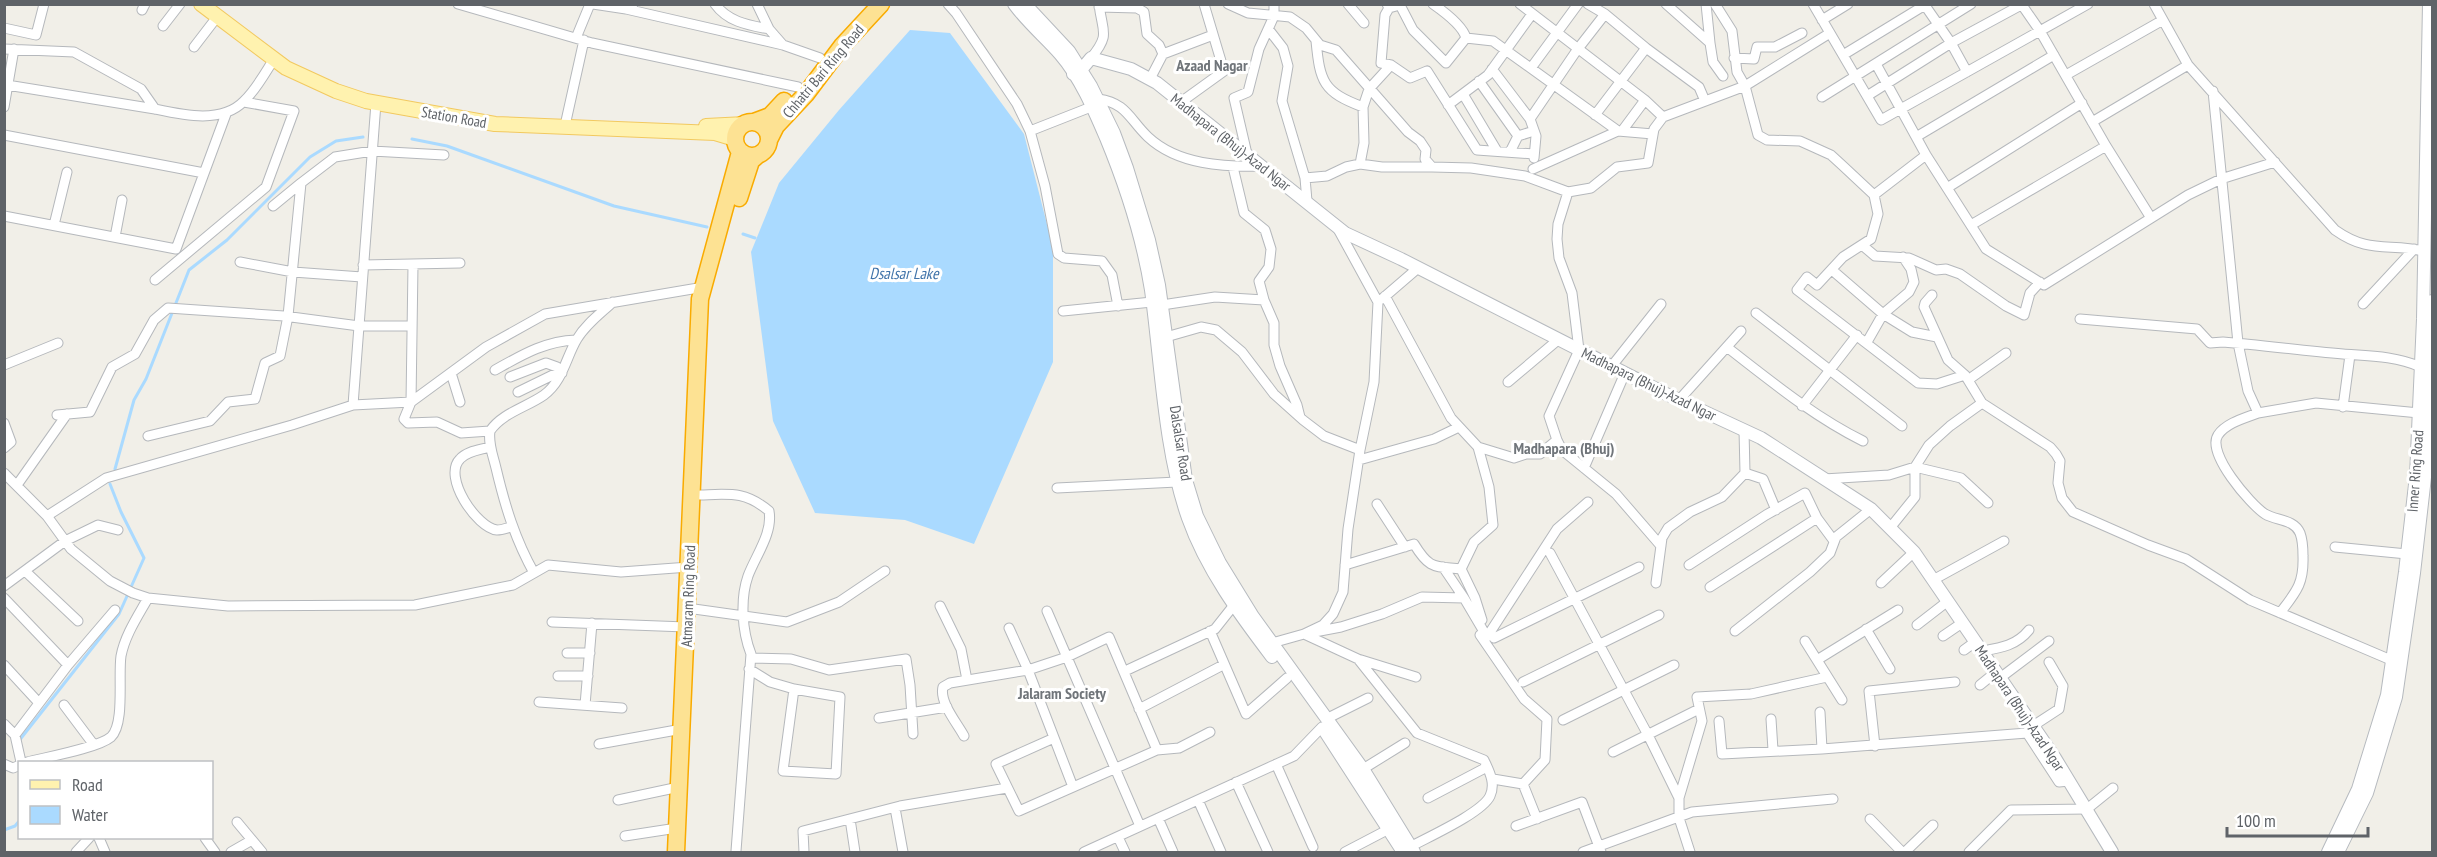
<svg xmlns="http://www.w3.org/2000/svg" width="2437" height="857" font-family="'PT Sans Narrow',sans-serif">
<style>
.water{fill:#aadaff}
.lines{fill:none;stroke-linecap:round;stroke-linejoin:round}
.stream{stroke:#aadaff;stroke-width:3}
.street-casing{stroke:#b5b8bc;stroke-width:11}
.secondary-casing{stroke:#b6babf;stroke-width:14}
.primary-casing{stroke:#f2c960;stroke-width:16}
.highway-casing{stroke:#f9ab00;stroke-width:19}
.street{stroke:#fff;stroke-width:9}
.secondary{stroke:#fff;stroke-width:12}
.primary{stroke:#fff2af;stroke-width:14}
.highway{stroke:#fde293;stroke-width:16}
.labels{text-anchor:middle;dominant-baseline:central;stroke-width:6;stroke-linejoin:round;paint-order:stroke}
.street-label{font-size:15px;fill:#5f6368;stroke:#fff}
.neighbourhood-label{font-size:16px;font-weight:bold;fill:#70757a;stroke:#fff}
.water-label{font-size:16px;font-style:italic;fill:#4174aa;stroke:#fff}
</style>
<rect width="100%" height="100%" fill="#f1efe8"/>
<path class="water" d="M910 30 950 33 1024 134 1053 248V362L974 544 905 520 815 513 773 421 751 252 779 183 839 110Z"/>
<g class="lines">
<path class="stream" d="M412 139 447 146 614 206 707 227
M743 234 755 238
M115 469 134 400 146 379 189 270 227 240 310 157 336 141 363 137
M18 742 119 614 144 558 121 512 110 484
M4 830 15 826 20 820"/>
<defs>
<path id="street" d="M458 4 592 43 798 87
M593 4 626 9 633 4
M715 4C728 22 748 25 769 29
M757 4 769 29 783 45 820 58
M948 4 956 13 1017 104 1030 131 1045 186 1058 254 1064 258 1102 261 1112 275 1118 306
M1228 4 1248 13 1290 17 1306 28 1320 45 1336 50 1408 132 1420 141 1426 150 1425 159 1432 167 1471 168 1525 176 1568 192 1591 188 1617 167 1648 163 1654 129 1663 117 1745 86 1830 33
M1348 4 1364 23
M1387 4 1389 8 1385 15 1381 63 1391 65 1410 78 1427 71 1477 150 1534 154
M1433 4C1443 11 1463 26 1466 38
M1520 4 1645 100 1663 117
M1588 4 1605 14 1646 48 1699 87 1705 101
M1666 4 1710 43 1713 62 1723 76
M1706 4 1710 43
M1715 4 1732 31 1737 72 1745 86 1758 135 1767 140 1800 141 1831 155 1843 166 1874 195 1878 214 1871 239 1843 257 1817 285 1807 277 1797 290 1918 383 1937 384 1965 375
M1813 4 1881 120 2088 4
M1924 4 1951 43 1967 72
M2154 4 2188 65 2335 230C2369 254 2387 243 2424 251
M2022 5 2040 31 2106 146 2151 218
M1099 7 1137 8 1144 12 1147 34 1159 45 1163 54 1150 79
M1389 8 1400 5 1413 30 1446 63 1466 38
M626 9 783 45
M142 10 145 4
M1822 20 1848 4
M163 26 180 4
M4 28 36 35 44 4
M1269 30 1283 48 1288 66 1282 101 1305 178 1307 201
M576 38 590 4
M1466 38 1493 41 1618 131
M1316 41C1320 82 1323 92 1363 107
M194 47 217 17
M4 49 74 52 141 89 155 109C183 115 222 124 244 101 256 90 265 73 274 59
M1163 54 1213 35
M1843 55 1925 5
M1091 58C1111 34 1102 32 1099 4
M1734 58 1754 59 1757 47H1775L1802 33
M1876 64 1926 155 1986 249 2044 285 2188 195 2221 179 2275 162
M1531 68 1578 4
M1492 69 1530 119 1536 136 1534 158
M2066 75 2163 20
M1479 81 1518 136
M7 85 155 109
M2213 91 2238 343 2248 391 2258 413 2316 403 2419 413
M1463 94 1497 151
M1867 96 1951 43 2023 4
M1822 97 1971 4
M1098 99C1127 103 1129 119 1148 137 1178 165 1224 167 1262 166
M1181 102 1224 71 1204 4
M1448 105 1488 75 1532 14
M4 107 14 49
M1595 115 1646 48
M1530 119 1577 50 1605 14
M566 121 584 40
M2092 122 2188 65
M1030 131 1091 107
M1622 131 1645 100
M4 135 204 173
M1916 137 2054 55
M1510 152 1518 136 1534 131
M1247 154 1234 98 1248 92 1259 49 1274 16V4
M1360 164 1364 143 1363 107 1369 89 1391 65
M1233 167 1244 213 1265 230 1271 249 1269 267 1259 281 1264 300
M1533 169 1618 131 1653 134
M1305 178 1327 176 1346 167 1360 164 1382 167H1432
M1947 188 2082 103
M1874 195 1926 155
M273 206 301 183
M4 216 176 249 226 114
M54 225 67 172
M1971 225 2106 146
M115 237 122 200
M1862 245 1875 256 1909 258 1936 270 1946 269 1960 274 2006 306 2024 315 2030 293 2040 282
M240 262 293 272 362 277
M363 265 460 263
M413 265 411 402 404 419 408 423 437 422 461 433 490 431
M1832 270 1883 314 1912 332 1937 337
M155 280 266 187 294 111 244 102
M1932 295 1925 303 1924 307 1948 360 1965 375 1982 403 2050 447 2056 454 2060 461 2058 483 2062 498 2073 512 2148 545 2186 559 2250 600 2391 660
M1385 296 1451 418 1478 447 1514 458 1526 454H1540L1557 440 1549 416 1579 350 1572 293 1559 258 1557 239 1558 224 1568 192
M1382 299 1418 268
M2363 304 2414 249
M1162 305 1215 297 1264 300 1274 323V345L1280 366 1297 405 1300 417
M1063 311 1152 302
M1756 313 1902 426
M2080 319 2197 329 2210 343 2223 342C2263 345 2303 351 2343 354 2371 356 2395 356 2421 367
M1166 337 1201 327 1216 330 1242 352 1274 394 1303 420 1324 436 1360 450
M1867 342 1883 314 1909 292 1914 282 1911 269 1903 257
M1728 348C1772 382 1813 416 1863 441
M4 365 58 343
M1611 367 1661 304
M495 370C522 355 545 341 576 340
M451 373 460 402
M510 377 546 363 557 367 562 373
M1968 380 2006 353
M1508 382 1559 339
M518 392 561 371
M1679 400 1741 331
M353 405 376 103
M1802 406 1857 335
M2343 407 2350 355
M2258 413C2245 418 2226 423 2218 435 2206 453 2250 504 2265 514 2277 521 2294 519 2300 533 2303 541 2303 548 2303 556 2304 584 2296 592 2280 613
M57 415 90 412 112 367 135 354 154 320 168 308 284 316 359 326H412
M4 423 11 442 4 448
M1744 430 1745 473
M148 436 210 421 228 402 255 399 265 363 280 356 288 316 301 183 335 157 372 151 444 155
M1557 440 1562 450 1616 494 1661 546
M490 447C480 450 467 451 460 459 442 477 477 528 497 530 502 530 507 528 511 527
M1478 447 1489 487 1493 525 1474 542 1461 569 1475 598 1482 620
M1359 460 1434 439 1459 427
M1584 468 1625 373
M4 473 47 516 71 549 110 581 133 593 148 598 228 606 415 605 513 585 548 565 621 572 689 567
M1824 479 1889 475 1915 467 1929 445 1950 426 1982 403
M17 485 67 414
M1057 488 1177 482
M700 495C730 494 745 491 769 511 773 533 756 555 748 576 740 599 742 631 751 654L736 851
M1377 504 1405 547
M47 516 106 478 292 425 353 405 411 402 486 347 545 314 704 287
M1890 528 1915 497V467L1961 478 1988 503
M2335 547 2407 554
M1550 553 1648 735 1679 798V818L1690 852
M1345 565 1414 544C1430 570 1434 566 1461 569
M1689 565 1766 515 1805 493 1817 518 1834 541
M1443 567 1464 598
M25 571 78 621
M534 573C515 539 505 506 496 468 493 455 488 444 490 431 502 413 527 407 544 395 563 381 566 357 577 339 586 324 600 314 613 302
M1933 580 2004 541
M1656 583 1662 538 1668 528 1690 512 1722 497 1745 473 1763 479 1776 510
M1881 583 1914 552
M4 586 65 541 98 525 118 530
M1710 587 1817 518
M4 598 68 665
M940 606 961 649 967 680
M687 608 787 622 839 602 885 571
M1047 611 1140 826
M552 622 686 627
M1917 625 1948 601
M1009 628 1028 670 1073 787
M1866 629 1890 669
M1210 631 1246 714 1287 678
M1735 631 1810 572 1830 553 1836 537 1871 509
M1304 634 1323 625 1333 614 1343 592 1348 529 1360 450 1374 382 1378 302 1338 229
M1304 634 1358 659 1416 677
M1943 636 1962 623
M1494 638 1639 567
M1805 641 1842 700
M1272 643 1304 634 1341 627 1382 614 1422 597 1464 598 1487 637
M1964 650 1975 642
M1982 651C2000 648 2016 646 2029 630
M567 653H590
M751 654 752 658 791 659 829 670 906 659 910 685 913 734
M1358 659 1417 733 1484 760C1489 771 1496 783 1490 796 1482 813 1428 837 1410 847
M1817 660 1898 610
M4 665 39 703
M749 669 770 682 794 689 783 771 836 774 840 697 794 689
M1125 671 1215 629 1234 605
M558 676H588
M2000 678 2049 641
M1523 682 1659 615
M1980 685 1996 672
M539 702 622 708
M64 705 94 745
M585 705 592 623
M1139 709 1223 665
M1820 712 1822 749
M879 718 947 707
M1326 719 1368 698
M1771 719 1773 750
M1563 720 1674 665
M1719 721 1722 754 1822 749 2027 733 2059 782 2069 781
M4 724 15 735 21 762
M2033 726 2059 709 2063 686 2049 662
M15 735 68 665 115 610
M964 736C957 723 939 702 943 687L950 683 1028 670 1067 657 1109 637 1157 750
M1054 738 996 764 1019 811 1157 750 1179 748 1210 732
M599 744 682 729
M1875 746 1869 691 1955 682
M1613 752 1699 709
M27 762C47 757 98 748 111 737 125 724 118 676 121 656 125 635 138 616 148 598
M4 764 13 768 20 765
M1276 764 1313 847
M1363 769 1405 743
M1493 779 1523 784
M1236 782 1268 852
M1428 798 1487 767
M1679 798 1702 721 1697 697 1751 694 1827 677
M618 800 679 787
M1198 800 1221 852
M895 808 903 852
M1158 818 1173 852
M850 819 855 852
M1537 819 1523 784 1545 760 1547 719 1524 699 1480 635 1487 637 1557 529 1588 502
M1870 819 1902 852
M237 822 262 852
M1516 826 1582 802 1601 852
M625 836 677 828
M1118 837 1125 852
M99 838 105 852
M205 838 215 852
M76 852 89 838
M231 852 252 840
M804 852 803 831 900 806 1007 788
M1084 852 1294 756 1322 727
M1345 852 1389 829
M1583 852 1692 812 1833 799
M1905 852 1933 825
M1969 852 2011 810 2087 809 2113 788"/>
<path id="secondary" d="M1014 4C1028 23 1045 37 1060 54 1080 77 1094 110 1106 138 1125 184 1143 240 1151 290 1161 362 1164 450 1188 518 1206 569 1240 615 1272 657
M1025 4 1069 51 1091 86 1114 133 1127 168 1149 240 1159 285 1186 480 1197 516 1220 563 1252 615 1363 769 1414 852
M1073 74 1081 70 1091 58 1131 69 1157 83 1345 233 1401 259 1664 393 1761 438 1871 509 1914 552 2055 758 2112 852
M1324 730 1403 852
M2328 852 2358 789 2387 695 2405 572 2416 476 2423 319 2429 4
M2338 852 2367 793 2396 697 2414 573 2425 477 2432 301"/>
<path id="primary" d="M201 4 286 68 336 91 366 101 495 124 715 133 735 139
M706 126 745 124"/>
<path id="highway" d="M735 139a17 17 0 1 1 34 0a17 17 0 1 1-34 0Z
M754 122 770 116 784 101
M769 140 776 126 806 94 842 46 881 4
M739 198 751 161 758 155
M676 852 700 299 740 152"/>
</defs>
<use href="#street" class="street-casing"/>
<use href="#secondary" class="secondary-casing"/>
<use href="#primary" class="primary-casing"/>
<use href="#highway" class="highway-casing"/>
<use href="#street" class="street"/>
<use href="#secondary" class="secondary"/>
<use href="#primary" class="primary"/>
<use href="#highway" class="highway"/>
</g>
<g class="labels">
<g class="street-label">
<text transform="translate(823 71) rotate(-50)">Chhatri Bari Ring Road</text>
<text transform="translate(454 117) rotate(10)">Station Road</text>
<text transform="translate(1231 142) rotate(38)">Madhapara (Bhuj)-Azad Ngar</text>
<text transform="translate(1649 384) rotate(26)">Madhapara (Bhuj)-Azad Ngar</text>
<text transform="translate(1181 443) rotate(81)">Dalsalsar Road</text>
<text transform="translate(2415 471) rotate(-86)">Inner Ring Road</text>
<text transform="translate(688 596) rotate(-88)">Atmaram Ring Road</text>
<text transform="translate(2020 708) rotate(56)">Madhapara (Bhuj)-Azad Ngar</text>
</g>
<g class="neighbourhood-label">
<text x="1212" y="65">Azaad Nagar</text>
<text x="1564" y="448">Madhapara (Bhuj)</text>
<text x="1062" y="693">Jalaram Society</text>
</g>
<g class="water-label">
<text x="904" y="273">Dsalsar Lake</text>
</g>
</g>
<rect width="2437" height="857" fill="none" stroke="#5f6368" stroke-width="12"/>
<rect x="18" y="761" width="195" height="78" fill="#ffffff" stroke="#bfc1c3" stroke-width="1.5"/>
<rect x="30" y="780" width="30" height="9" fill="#fff2af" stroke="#bfc1c3" stroke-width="1.5"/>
<text x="72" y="791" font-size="18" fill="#5f6368">Road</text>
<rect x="30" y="806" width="30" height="18" fill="#aadaff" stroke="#bfc1c3" stroke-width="1.5"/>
<text x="72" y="821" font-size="18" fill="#5f6368">Water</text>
<path d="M2227 827v9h141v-9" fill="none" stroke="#5f6368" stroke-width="3"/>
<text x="2236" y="827" font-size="18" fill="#5f6368" stroke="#ffffff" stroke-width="4.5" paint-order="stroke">100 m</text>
</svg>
